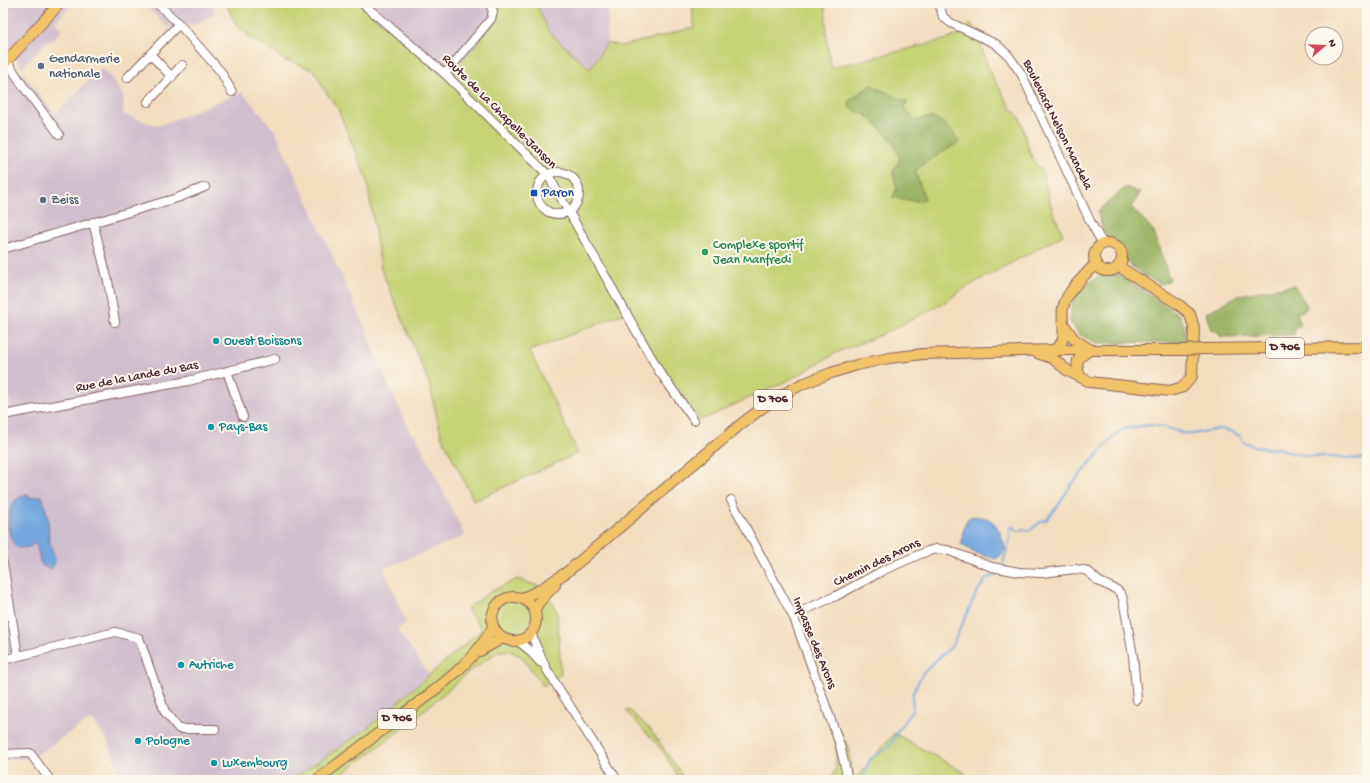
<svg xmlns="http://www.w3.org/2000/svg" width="1370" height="783" font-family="'Gochi Hand',sans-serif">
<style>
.built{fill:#f4cfdd}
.industrial{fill:#d0bdcd}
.green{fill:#c6d374;stroke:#887950}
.forest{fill:#9cb566;stroke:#736a48}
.water{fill:#74a8e0;stroke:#5f6486}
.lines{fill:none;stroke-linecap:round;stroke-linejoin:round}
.stream{stroke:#74a8e0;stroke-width:2}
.minor-casing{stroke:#85625f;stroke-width:10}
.major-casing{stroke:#85625f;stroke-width:12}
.minor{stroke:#fff;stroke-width:8}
.major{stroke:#f1c369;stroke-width:10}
.major-bridge-casing{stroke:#85625f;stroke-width:12;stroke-linecap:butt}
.major-bridge{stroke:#f1c369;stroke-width:10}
.service-dot{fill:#5c6f8a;stroke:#fbf7ec;stroke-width:1.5}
.transit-dot{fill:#1a4fb4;stroke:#fbf7ec;stroke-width:1.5}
.leisure-dot{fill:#2e9e5b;stroke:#fbf7ec;stroke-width:1.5}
.culture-dot{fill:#0f9aa8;stroke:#fbf7ec;stroke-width:1.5}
.labels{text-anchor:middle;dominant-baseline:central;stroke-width:4;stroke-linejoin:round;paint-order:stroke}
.shield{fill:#fbf7ec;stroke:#7f6065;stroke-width:1}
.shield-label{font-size:12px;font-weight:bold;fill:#4a1f2b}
.service-label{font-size:13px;fill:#4e5e75;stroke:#fbf7ec;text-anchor:start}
.street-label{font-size:13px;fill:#4a1f2b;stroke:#fbf7ec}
.transit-label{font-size:13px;fill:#164399;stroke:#fbf7ec;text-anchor:start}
.leisure-label{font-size:13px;fill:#27864d;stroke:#fbf7ec;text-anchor:start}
.culture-label{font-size:13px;fill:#0d838f;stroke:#fbf7ec;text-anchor:start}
</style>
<rect width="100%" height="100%" fill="#fbf7ec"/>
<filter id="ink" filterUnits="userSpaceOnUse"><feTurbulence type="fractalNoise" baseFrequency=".025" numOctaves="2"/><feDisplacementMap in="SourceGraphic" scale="8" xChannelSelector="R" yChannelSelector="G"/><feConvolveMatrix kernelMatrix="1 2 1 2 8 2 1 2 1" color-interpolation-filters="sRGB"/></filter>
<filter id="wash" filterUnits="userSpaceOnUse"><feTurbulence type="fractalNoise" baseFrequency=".012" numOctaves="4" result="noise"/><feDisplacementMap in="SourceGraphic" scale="16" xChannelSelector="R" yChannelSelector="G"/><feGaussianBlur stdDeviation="0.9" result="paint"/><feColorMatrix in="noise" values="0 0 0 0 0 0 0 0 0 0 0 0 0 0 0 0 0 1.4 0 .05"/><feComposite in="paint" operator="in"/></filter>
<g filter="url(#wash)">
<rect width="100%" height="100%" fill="#f2ddbf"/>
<path class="built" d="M3 367 11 407 3 409Z"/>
<path class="industrial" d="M3 3H74L55 22 62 30 51 41 46 42 22 68 3 39Z
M143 3H214V14L197 24 168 28Z
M358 3H499L497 4 496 20 447 79Z
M536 3H608L607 43 590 70 549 32Z
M101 68 115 82 124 98 123 114 158 126 242 92 275 131 368 334 386 380 412 435 415 434 465 536 384 568 406 623 397 629 429 674 364 730 291 780H122L108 741 91 719 30 759H3V409L11 407 3 367V244H5L3 241V80L9 74 22 72 55 115Z"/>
<path class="green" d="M226 3H358L447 79 496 20 497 4 499 3H536L549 32 590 69 607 43 621 46 659 37 694 27 692 3H825L827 42 831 68 948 39 961 33 971 23 978 35 987 65 995 81 1011 108 1020 118 1027 144 1033 160 1042 171 1051 206 1063 235 963 289 944 303 899 326 878 336 838 352 789 380 740 402 715 414 700 420 656 359 627 312 530 351 578 453 474 501 441 435 429 383 381 269 367 180 338 109 323 88 315 71 290 61H285L274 52 261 45 248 36 246 33 236 25Z
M517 579 544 588 557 612 561 674 543 686 522 657 508 650 497 652 469 672 412 721 334 780H291L365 730 471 639 482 629 467 609 472 603 474 604 490 592Z
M629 710 650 729 678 769 684 780H680L662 750 626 711Z
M894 733 965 773 960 780H830L836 769V745L847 742 854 780Z"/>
<path class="forest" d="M871 85 907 102 904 108 916 121C919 120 922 118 925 118 940 115 952 131 960 142L929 160 915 171 925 199 918 201 892 198 897 189 893 171 900 159 893 141 867 116 849 107 850 100Z
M1126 187 1140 193 1131 207 1153 230 1170 280 1162 284 1145 276 1125 261 1121 245C1104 235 1102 230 1098 211Z
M1101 275H1119L1143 290 1179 315 1184 324 1185 342 1096 343 1079 334 1070 322 1071 307 1077 295 1086 285Z
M1294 285 1307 306 1305 310 1297 313 1300 326 1295 327 1294 335 1221 337 1217 331 1211 330 1206 313 1239 295Z"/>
<path class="water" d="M28 495V498L42 496 48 519 49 540 55 561 52 568C35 569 42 553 35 544H33L29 547 18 548C6 538 5 511 16 500 19 497 23 496 28 495Z
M973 516C978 517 985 517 989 519 999 525 1003 539 1005 549L1001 556 995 559 973 552 962 545C961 535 964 526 968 518Z"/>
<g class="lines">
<path class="stream" d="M1003 563 1010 538V528L1013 527 1018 531H1021L1023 529 1029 531 1042 521 1046 520 1057 507 1071 485 1113 437 1123 429 1149 425 1165 427 1182 433 1192 434 1219 429 1231 431 1240 436 1244 442 1254 446 1269 449 1279 448 1291 453 1308 456 1367 459
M860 780 866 771 870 759 889 747 899 729 913 709 912 695 922 674 933 663 952 646 976 594 986 579 998 574"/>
</g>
</g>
<g filter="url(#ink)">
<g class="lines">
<defs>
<path id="minor" d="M157 3 179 24 221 72 232 92
M362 3 445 74 548 175 659 371 694 420
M939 3 943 17 951 23 996 44 1009 56 1022 75 1091 223 1103 244
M150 54 172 77
M7 61 23 86 59 134
M445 74 491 19 493 11 489 3
M127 78 179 24
M148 102 182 65
M537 193a21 21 0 1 1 42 0a21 21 0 1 1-42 0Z
M93 222 108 281 115 322
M3 249 177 198 205 187
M227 371 243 417
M3 415 188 381 275 359
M731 500 794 618 840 745 848 780
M3 563 18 656
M794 618 800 612 836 596 884 570 916 556 928 551 937 549 947 550 992 567 1019 572 1042 573 1075 569 1084 570 1090 573 1098 581 1117 590 1121 594 1123 599 1133 656 1137 700
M531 632 536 646 547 670 617 780
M518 641 528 649 540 662
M3 660 115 632 139 638 165 712 179 729H215
M3 754 30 753 50 780"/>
<path id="major" d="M3 65 60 3
M1094 257a14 14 0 1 1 28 0a14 14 0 1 1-28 0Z
M1064 325 1074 339 1091 350
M1203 349 1367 347
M1053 350C1071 342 1060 323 1063 308 1067 290 1084 277 1096 263
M1037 353 1052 358 1068 371 1090 382 1170 391 1183 387 1192 376 1194 328 1190 314 1178 304 1118 266
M1080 377C1075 361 1076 359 1090 350
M492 619a22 22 0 1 1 44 0a22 22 0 1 1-44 0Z
M522 598 538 591 567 572 741 424 773 400 802 384 831 373 857 365 889 358 923 354 1053 350H1183
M535 610 539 602 555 585
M480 651 503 638
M317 780C345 758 374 737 402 715 435 690 473 664 493 627"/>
</defs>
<use href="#minor" class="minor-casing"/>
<use href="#major" class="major-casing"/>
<use href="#minor" class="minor"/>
<use href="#major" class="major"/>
<defs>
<path id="major-bridge" d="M1183 350 1203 349"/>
</defs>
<use href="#major-bridge" class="major-bridge-casing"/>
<use href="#major-bridge" class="major-bridge"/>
</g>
</g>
<g class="service-dot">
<circle cx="41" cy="66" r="4"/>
<circle cx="43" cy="200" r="4"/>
</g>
<rect class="transit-dot" x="530" y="189" width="8" height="8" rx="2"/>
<circle class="leisure-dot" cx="705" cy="252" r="4"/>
<g class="culture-dot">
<circle cx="216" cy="341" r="4"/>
<circle cx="211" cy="427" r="4"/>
<circle cx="181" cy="665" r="4"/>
<circle cx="138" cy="741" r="4"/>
<circle cx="214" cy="763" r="4"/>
</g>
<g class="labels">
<g class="shield">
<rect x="1266" y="338" width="38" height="20" rx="3"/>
<rect x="754" y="390" width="38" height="20" rx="3"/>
<rect x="378" y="709" width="38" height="20" rx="3"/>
</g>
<g class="shield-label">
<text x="1285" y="348">D 706</text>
<text x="773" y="400">D 706</text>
<text x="397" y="719">D 706</text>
</g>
<g class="service-label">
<text x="49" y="59">Gendarmerie<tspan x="49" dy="15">nationale</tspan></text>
<text x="51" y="200">Zeiss</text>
</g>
<g class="street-label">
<text transform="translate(499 112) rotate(45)">Route de La Chapelle-Janson</text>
<text transform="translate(1057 125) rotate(64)">Boulevard Nelson Mandela</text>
<text transform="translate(137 377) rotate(-11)">Rue de la Lande du Bas</text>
<text transform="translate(877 563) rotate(-26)">Chemin des Arons</text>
<text transform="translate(814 643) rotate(68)">Impasse des Arons</text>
</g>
<g class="transit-label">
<text x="542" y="193">Paron</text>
</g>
<g class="leisure-label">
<text x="713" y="245">Complexe sportif<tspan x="713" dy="15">Jean Manfredi</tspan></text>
</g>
<g class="culture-label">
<text x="224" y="341">Ouest Boissons</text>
<text x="219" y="427">Pays-Bas</text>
<text x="189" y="665">Autriche</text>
<text x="146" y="741">Pologne</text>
<text x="222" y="763">Luxembourg</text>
</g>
</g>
<rect width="1370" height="783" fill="none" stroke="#fbf7ec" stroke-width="16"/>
<g transform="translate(1324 46) rotate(71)"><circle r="19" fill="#fbf7ec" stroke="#b4a19f"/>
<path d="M0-3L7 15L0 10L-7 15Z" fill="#d1495b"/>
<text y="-6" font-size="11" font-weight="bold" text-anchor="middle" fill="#4a1f2b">N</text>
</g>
</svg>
